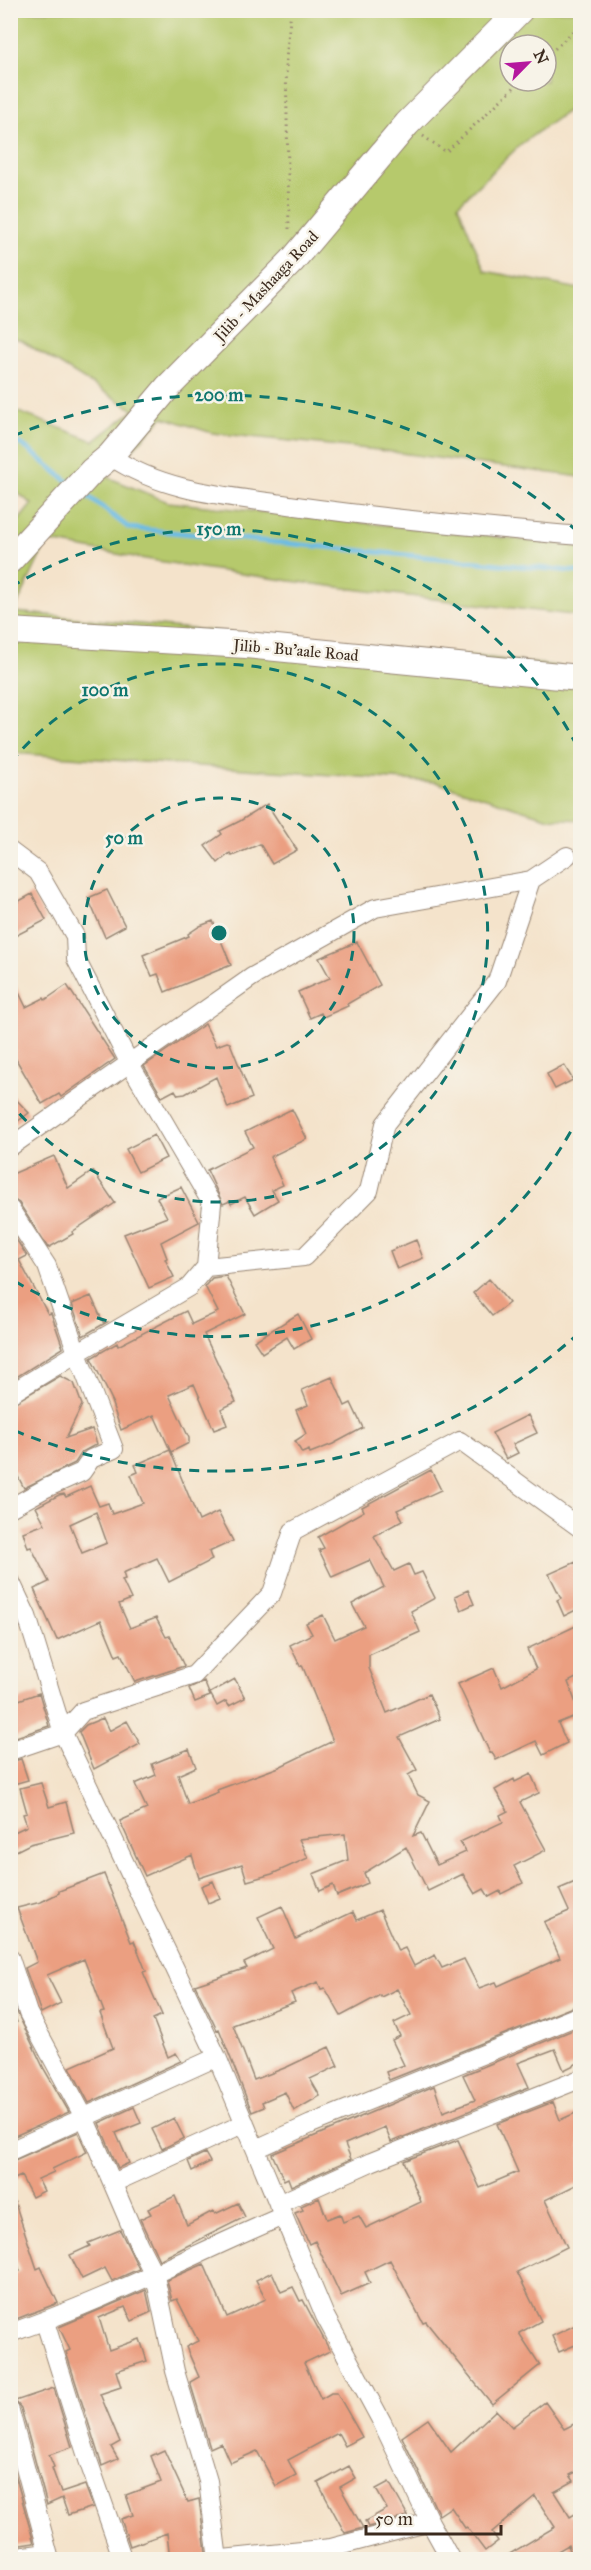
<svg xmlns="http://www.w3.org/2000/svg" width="591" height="2570" font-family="'IM FELL Great Primer',serif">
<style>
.green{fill:#b6c96c;stroke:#787a45;stroke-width:1.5;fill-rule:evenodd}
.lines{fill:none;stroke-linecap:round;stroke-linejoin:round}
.stream{stroke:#6abbe5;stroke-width:5}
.building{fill:#eb9f81;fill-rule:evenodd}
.street-casing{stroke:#988674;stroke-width:20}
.secondary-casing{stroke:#988674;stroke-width:28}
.path{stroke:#988674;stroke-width:3;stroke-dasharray:1.5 4.5;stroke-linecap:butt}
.street{stroke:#fff;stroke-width:18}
.secondary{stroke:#fff;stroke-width:26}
.ring{fill:none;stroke:#0f766e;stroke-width:3;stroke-dasharray:10 8}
.labels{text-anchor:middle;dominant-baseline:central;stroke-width:5;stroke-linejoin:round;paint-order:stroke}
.street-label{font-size:16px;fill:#3b2a1e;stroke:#f7f3e8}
.centre{fill:#0f766e;stroke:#f7f3e8;stroke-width:3}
.ring-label{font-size:18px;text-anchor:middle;font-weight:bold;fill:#0f766e;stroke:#f7f3e8;stroke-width:5;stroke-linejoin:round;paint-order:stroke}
</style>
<rect width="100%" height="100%" fill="#f7f3e8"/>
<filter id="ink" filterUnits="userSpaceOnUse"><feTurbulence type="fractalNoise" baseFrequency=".0167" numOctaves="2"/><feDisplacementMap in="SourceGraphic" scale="12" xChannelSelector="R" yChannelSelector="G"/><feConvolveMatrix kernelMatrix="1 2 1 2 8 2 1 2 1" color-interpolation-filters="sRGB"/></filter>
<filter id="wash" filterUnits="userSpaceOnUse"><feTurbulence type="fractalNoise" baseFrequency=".008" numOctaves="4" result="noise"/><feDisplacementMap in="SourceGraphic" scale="24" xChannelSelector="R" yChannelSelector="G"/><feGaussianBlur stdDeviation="1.35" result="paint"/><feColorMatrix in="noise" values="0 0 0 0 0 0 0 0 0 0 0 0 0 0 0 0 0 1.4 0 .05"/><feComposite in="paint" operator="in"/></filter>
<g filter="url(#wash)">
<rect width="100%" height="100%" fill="#f4e3cb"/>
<path class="green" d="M11 11H580V102L521 144 458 205 485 271 580 289V477L378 450 212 433 163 417 107 477 168 502 580 546V616C402 595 223 576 47 541L14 612 474 656 580 669V820L549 818 435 782 11 753V530L32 504 11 488V409L94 441 134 410 22 341 11 338ZM510 45H546V81H510Z"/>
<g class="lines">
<path class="stream" d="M10 439 24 446 71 484
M81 491 129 528 580 572"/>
</g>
<g id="blocks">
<path class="building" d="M267 804 297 850 272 864 260 844 232 856 230 853 218 863 205 846 222 834 220 831 240 821Z
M107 890 125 926 105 937 88 898Z
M32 894 46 920 15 936 10 928V906Z
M213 921 231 965 165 992 158 974 152 976 143 955 189 936 188 934 200 926Z
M357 942 380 985 347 1004 348 1006 323 1017 321 1013 310 1018 298 992 330 978 319 958Z
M10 974 26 1007 44 998 45 1000 67 985 115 1059 61 1097 59 1094 42 1104 10 1049Z
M205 1024 216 1046 227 1042 230 1043 252 1098 228 1108 216 1077 185 1094 178 1095 175 1090 162 1097 144 1066Z
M564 1065 573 1080 555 1089 547 1074Z
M10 1093 29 1113 10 1127Z
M292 1109 307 1139 270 1157 283 1185 272 1190 278 1200 255 1214 245 1197 231 1204 230 1201 223 1204 207 1170 253 1147 245 1132Z
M154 1135 166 1158 138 1172 126 1149Z
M54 1156 68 1188 93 1171 115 1203 72 1232 73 1234 48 1248 19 1203 11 1198 10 1175Z
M181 1187 199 1222 161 1242 167 1258 165 1259 174 1277 149 1288 124 1234 167 1217 157 1198Z
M10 1230 27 1256 19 1260 48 1314 51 1313 63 1348 10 1381Z
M416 1240 423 1258 397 1269 390 1251Z
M226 1276 245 1314 204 1334 236 1402 221 1409 227 1425 214 1430 194 1384 169 1395 189 1438V1443L171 1452 154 1415 121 1430 111 1401 113 1402 91 1358 117 1343 118 1346 186 1311 192 1324 218 1312 205 1286 212 1278Z
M489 1279 509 1303 492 1316 473 1293Z
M91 1296 103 1322H107L83 1336 72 1304Z
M298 1314 311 1339 294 1349 287 1337 262 1353 254 1341Z
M60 1376 74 1383 82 1405 66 1438 92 1429 97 1444 82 1452 75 1463 24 1488 15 1471 10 1473V1405Z
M332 1377 345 1406 351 1403 363 1428 333 1444 310 1453 309 1450 302 1453 295 1441 306 1434 296 1410 308 1405 302 1390Z
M528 1415 537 1433 513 1444 518 1453 506 1459 492 1433Z
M170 1450 199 1521 218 1512 233 1541 209 1552 212 1560 169 1582 157 1558 123 1573 125 1579 122 1580 131 1599 119 1604 130 1628 156 1618 166 1637 170 1636 184 1666 135 1682 121 1654 116 1656 101 1620 57 1640 34 1589 49 1582 31 1547 28 1548 23 1532 45 1524 36 1507 59 1495 64 1494 66 1497 90 1486 99 1506 108 1503 112 1514 143 1503 131 1475 138 1472 135 1465ZM96 1512 107 1543 82 1553 70 1524Z
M431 1470 441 1490 397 1510 403 1520 374 1536 394 1571 409 1564 414 1575 422 1572 435 1598 411 1611 420 1632 369 1655V1668L387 1713 429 1694 440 1719 399 1737 417 1770 408 1775 418 1795 430 1801 413 1836 421 1833 437 1865 466 1852 460 1842 503 1822 500 1815 508 1811 495 1790 514 1779 515 1782 531 1774 539 1793 520 1802 546 1850 514 1866 523 1883 501 1894 500 1891 489 1897 484 1889 475 1894 463 1874 428 1891 406 1847 364 1873 368 1883 337 1896 333 1885 320 1891 313 1874 348 1860 345 1834 299 1839 308 1858 272 1874 247 1881 242 1864 199 1878 192 1855 145 1876 120 1821 147 1809 135 1784 156 1775 152 1764 189 1749 196 1767 178 1775 188 1804 218 1792 217 1790 279 1767 333 1741 302 1665 300 1666 290 1645 312 1634 306 1623 323 1615 335 1639 364 1626 352 1604 384 1587 370 1560 332 1577 319 1550 324 1548 318 1537 364 1511 362 1507Z
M576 1562 580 1571V1608L564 1616 557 1600 561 1598 549 1574Z
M468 1590 474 1604 461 1610 455 1596Z
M580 1624V1676L568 1682 580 1714 558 1723 567 1743 543 1755 536 1741 496 1760 492 1752 490 1753 458 1684 494 1668 502 1687 536 1669 527 1649Z
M235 1679 245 1698 229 1706 226 1701 217 1706 210 1693Z
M204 1681 210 1696 195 1702 189 1688Z
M39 1693 49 1726 10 1739V1703Z
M103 1718 109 1731 127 1721 140 1744 94 1769 79 1732 86 1725Z
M21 1759 28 1780 10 1785V1762Z
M41 1783 49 1807 66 1802 74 1833 30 1844 10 1854V1834L27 1826 23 1814 27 1813 20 1788Z
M104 1874 131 1942 134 1941 146 1971 143 1972 162 2015 153 2019 168 2057 176 2053 181 2061 89 2103 70 2067 113 2048 100 2013 104 2012 84 1959 47 1975 61 2003 41 2013 25 1968 37 1962 17 1908 41 1902 59 1893V1891Z
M580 1880V2004L389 2080 386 2072 404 2065 392 2040 400 2036 394 2023 411 2015 397 1989 381 1997 380 1995 341 2016 325 1988 321 1989 318 1982 291 1993 295 2002 233 2025 254 2080 287 2067 329 2047 338 2066 310 2079 320 2096 294 2111 285 2092 262 2102 264 2107 252 2112 219 2029 217 2030 195 1985 247 1968 244 1963 273 1949 258 1917 282 1906 296 1939 353 1912 357 1920 380 1910 398 1951 405 1948 414 1966 435 1955 442 1968 464 1959 479 1988 496 1982 498 1986 560 1958 544 1922 569 1911 559 1889Z
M213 1881 220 1898 208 1903 201 1886Z
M15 2008 44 2069 69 2112 10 2138V2025L17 2022 12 2010Z
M580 2027V2062L564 2070 555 2049 518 2063 529 2087 391 2142 385 2127 345 2144 351 2159 291 2186 288 2178 284 2180 272 2154 434 2086 443 2112 475 2100 463 2075Z
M553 2102 560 2120 580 2111V2183L545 2200 567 2247 517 2272 541 2321 519 2333 540 2365 492 2404 426 2322 423 2323 390 2260 365 2272 370 2283 341 2296 315 2241 309 2244 295 2213 303 2210 301 2206 319 2198 327 2219 340 2214 343 2222 359 2216 366 2228 421 2202 404 2161 458 2140 480 2188 518 2172 497 2124Z
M134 2107 141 2123 116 2133 129 2163 118 2168 99 2123Z
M174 2118 184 2138 162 2149 152 2129Z
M78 2132 87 2152 52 2169 54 2172 38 2179 44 2191 32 2197 21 2176 10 2181V2162Z
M205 2153 210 2162 192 2171 188 2161Z
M175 2196 187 2225 213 2211 215 2214 238 2203 245 2217 159 2260 140 2219 151 2214 148 2209Z
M13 2197 37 2269 41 2267 58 2303 16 2319 10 2305V2275L20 2271 10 2241V2198Z
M120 2230 139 2269 112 2281 105 2268 82 2279 70 2255 90 2246 88 2243Z
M204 2264 227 2317 266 2299 256 2280 272 2272 281 2292 293 2287 300 2301 303 2300 330 2351 304 2363 321 2399 331 2393H337L362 2437 345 2446 338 2433 288 2460 296 2475 276 2486 257 2451 230 2463 221 2443 210 2448 190 2382 199 2377 186 2347 198 2341 177 2299 172 2301 167 2280Z
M146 2290 151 2312 132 2321 125 2307 99 2318 109 2350 140 2339 147 2361 116 2371 121 2387 100 2394 120 2442 111 2447 118 2459 102 2466 66 2352 70 2350 59 2327Z
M580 2323V2343L559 2352 552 2336Z
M54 2388 72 2447 49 2455 54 2467 52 2468 61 2493 85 2485 93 2507 68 2515 62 2498 47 2505 21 2408 15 2401Z
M545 2402 564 2429 580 2421V2470L570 2475 574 2481 554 2492 570 2517 580 2511V2559H573L568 2545 544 2559H501L555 2527 535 2496 492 2532 498 2541 485 2551 467 2527 465 2528 451 2507 439 2515 402 2437 428 2419 451 2452 496 2410 512 2427Z
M164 2450 188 2502 199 2499 206 2552 202 2559H170L167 2533 130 2546 121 2519 133 2515 126 2495 161 2482 151 2456Z
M10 2456 34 2543 14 2546 10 2532Z
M349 2466 356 2478 340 2487 363 2528 345 2533 318 2483Z
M389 2482 408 2516 368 2527 365 2521 387 2509 376 2489Z"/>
</g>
</g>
<g filter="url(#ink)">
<use href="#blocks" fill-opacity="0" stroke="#988674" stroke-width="1.5"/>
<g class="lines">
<defs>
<path id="street" d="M110 456C163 492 227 496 289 505 386 519 483 527 580 536
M10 851 38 872 75 936 76 959 130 1064 212 1204 206 1267
M10 1147 252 977 375 908 531 880
M10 1209 47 1266 77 1353 10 1394
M10 1508 46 1488 82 1472 91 1459 114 1449 77 1353 189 1287 206 1267 304 1257 369 1191 385 1124 497 981 531 880 567 856
M10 1580 27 1616 63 1733 217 2057 325 2316 382 2422 430 2522 451 2560
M10 1751 63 1733 83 1711 194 1675 272 1593 293 1531 460 1441 580 1528
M10 1958 28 2013 85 2119 139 2245 155 2276 175 2371 208 2481 218 2560
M256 2149 311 2124 580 2015
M10 2151 217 2057
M113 2183 245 2123
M278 2204 371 2162 580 2079
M45 2322 88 2460 123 2560
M10 2333C104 2301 192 2255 283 2216
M10 2411 50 2560
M10 2558 47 2553
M213 2560 331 2548 430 2522"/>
<path id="secondary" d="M10 560 92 471 110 456 168 387 292 261 407 124 520 10
M10 631 246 645 580 678"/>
</defs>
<use href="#street" class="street-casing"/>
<use href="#secondary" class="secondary-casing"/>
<path class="path" d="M546 57 580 25
M423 136 446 152 521 81
M289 229 286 60 291 10"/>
<use href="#street" class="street"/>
<use href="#secondary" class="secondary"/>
</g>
</g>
<g class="ring">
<circle cx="219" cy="933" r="135"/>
<path d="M11 762A269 269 0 1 1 11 1104"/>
<path d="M579 1116A404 404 0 0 1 11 1279M11 587A404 404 0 0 1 579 750"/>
<path d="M579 1333A538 538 0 0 1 13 1430M13 436A538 538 0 0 1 579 533"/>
</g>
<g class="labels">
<g class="street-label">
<text transform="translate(266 286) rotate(-47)">Jilib - Mashaaga Road</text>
<text transform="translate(296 650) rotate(5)">Jilib - Bu'aale Road</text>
</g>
</g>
<circle cx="219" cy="933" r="9" class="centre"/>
<g class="ring-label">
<text x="219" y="401">200 m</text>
<text x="219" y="535">150 m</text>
<text x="105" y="696">100 m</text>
<text x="124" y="844">50 m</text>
</g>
<rect width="591" height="2570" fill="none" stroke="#f7f3e8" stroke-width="36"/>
<g transform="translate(528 63) rotate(65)"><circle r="28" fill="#f7f3e8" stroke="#aca397" stroke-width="1.5"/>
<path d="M0-4.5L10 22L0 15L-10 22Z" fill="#b5179e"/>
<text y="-9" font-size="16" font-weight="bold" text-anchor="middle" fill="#3b2a1e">N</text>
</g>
<path d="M366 2525v9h135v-9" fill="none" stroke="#3b2a1e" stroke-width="3"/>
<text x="375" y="2525" font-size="18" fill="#3b2a1e" stroke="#f7f3e8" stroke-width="4.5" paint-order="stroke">50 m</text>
</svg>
